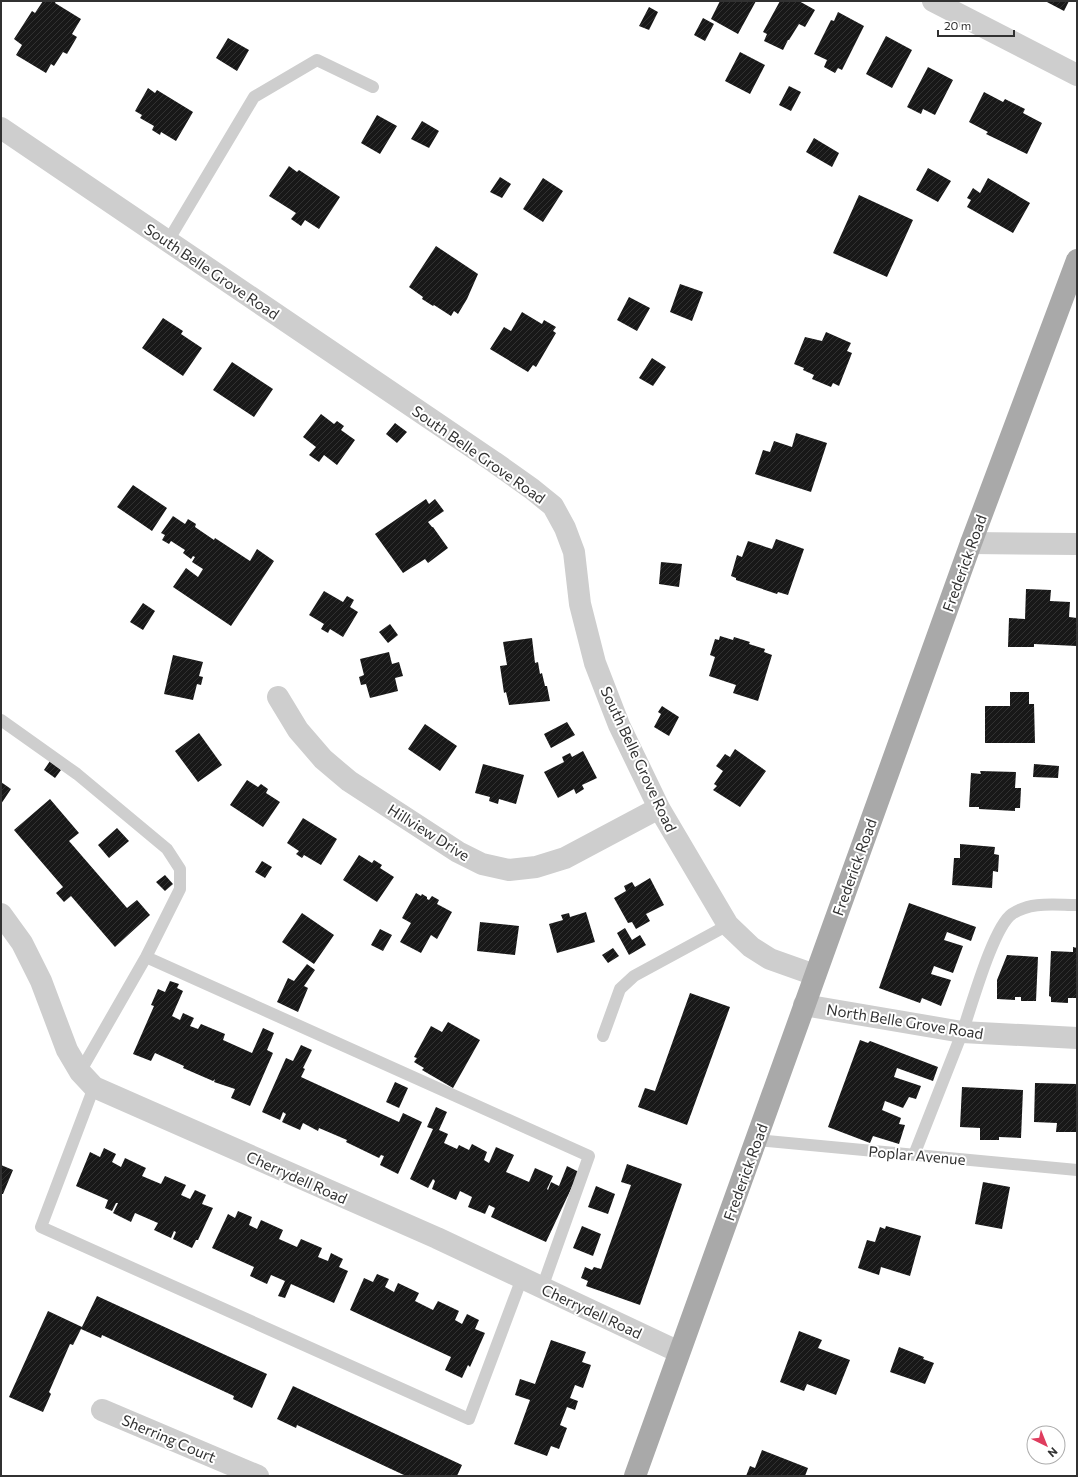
<svg xmlns="http://www.w3.org/2000/svg" width="1078" height="1477" font-family="Commissioner,sans-serif">
<style>
.building{fill:url(#building-hatch)}
.lines{fill:none;stroke-linecap:round;stroke-linejoin:round}
.service{stroke:#cecece;stroke-width:12}
.minor{stroke:#cecece;stroke-width:22}
.primary{stroke:#a9a9a9;stroke-width:22}
.labels{text-anchor:middle;dominant-baseline:central;stroke-width:4;stroke-linejoin:round;paint-order:stroke}
.street-label{font-size:15px;fill:#313131;stroke:#fff}
</style>
<defs>
<pattern id="building-hatch" width="6" height="6" patternUnits="userSpaceOnUse"><rect width="6" height="6" fill="#181818"/><path d="M-1 1l2-2M0 6l6-6M5 7l2-2" fill="none" stroke="#313131"/></pattern>
</defs>
<rect width="100%" height="100%" fill="#fff"/>
<path class="building" d="M43 1H56L55 3 81 19 72 34 77 37 67 54 63 52 54 66 51 64 46 73 16 55 22 45 14 39 32 11 35 13Z
M720 1H756L738 34 711 19Z
M780 1H799L815 10 805 27 799 24 789 40H788L783 50 764 41 767 34 763 32Z
M1045 1H1069L1064 11Z
M649 7 658 12 649 30 639 26Z
M838 12 864 26 842 70 838 68 835 73 824 67 827 60 814 54 831 20 834 21Z
M703 18 714 24 705 41 694 35Z
M886 36 912 50 892 88 866 74Z
M228 38 249 50 237 71 216 58Z
M740 52 765 65 750 94 725 81Z
M928 67 953 80 935 115 923 109 921 114 907 107Z
M789 86 801 92 791 111 779 105Z
M148 88 155 93 157 90 193 112 176 141 161 132 160 135 152 130 154 126 140 118 142 115 135 111Z
M984 92 1003 102 1005 99 1025 109 1023 113 1042 123 1027 154 986 134 988 132 969 122Z
M377 115 397 126 380 154 361 143Z
M422 121 439 131 429 148 411 139Z
M814 138 839 153 832 167 806 152Z
M289 166 297 172 299 170 340 197 319 229 305 220 301 226 291 219 296 213 269 196Z
M928 168 951 181 938 202 916 190Z
M500 177 511 184 502 198 490 192Z
M543 178 563 191 543 222 523 209Z
M988 178 1030 203 1013 233 967 207 971 200 967 198 973 188 980 193Z
M859 195 913 220 887 277 833 253Z
M436 246 478 274 467 299 458 314 454 311 451 316 434 305 433 306 422 299 423 297 409 287Z
M680 284 703 292 692 321 670 312Z
M629 297 650 308 637 331 617 320Z
M522 312 542 324 544 320 556 327 553 331 556 333 536 367 533 365 528 372 490 349 504 327 511 331Z
M163 318 183 331 181 334 202 348 183 376 142 348Z
M826 332 851 343 847 351 852 353 839 386 833 383 831 387 812 379 814 375 803 370 804 368 794 364 805 337 822 341Z
M652 358 666 367 653 386 639 378Z
M232 362 273 389 254 417 213 390Z
M321 414 334 424 337 421 344 426 341 430 355 440 337 465 324 455 319 462 309 455 316 447 303 437Z
M395 423 407 432 397 443 386 434Z
M796 433 827 443 811 492 755 474 763 450 770 452 774 441 792 447Z
M133 485 167 508 152 531 117 507Z
M426 499 429 504 435 499 444 511 428 522 432 527H433L448 548 428 563 425 559 403 573 375 534Z
M173 516 185 524 188 519 196 524 195 527 214 540 215 538 250 561 257 549 274 561 231 626 173 587 186 568 198 577 203 569 192 562 195 557 193 556 191 559 183 553 185 550 171 541 169 544 162 540 165 535 161 533Z
M776 539 804 549 788 595 778 592 777 594 736 580V578L731 576 737 555 742 557 748 541 772 549Z
M661 562 682 564 679 587 659 584Z
M1026 589 1051 590 1050 601 1070 602 1069 617 1077 618V646L1034 644V647H1008L1009 618 1025 619Z
M324 591 343 602 347 596 354 600 350 607 358 612 343 637 330 629 328 633 321 629 324 624 309 615Z
M143 603 155 611 143 630 130 622Z
M390 624 398 635 388 643 379 632Z
M720 636 733 640 734 637 750 642 749 644 765 649 764 652 772 655 758 701 733 693 736 685 709 676 715 657 710 655 715 639 719 640Z
M532 638 535 663 538 662 540 674 542 673 545 686H547L550 701 509 705 506 692 504 693 500 666 507 665 503 642Z
M389 652 392 664 399 662 403 676 395 678 398 691 370 698 366 684 361 685 359 677 364 675 360 659Z
M173 655 203 662 199 676 203 677 201 685 197 684 193 700 164 694Z
M1010 692H1029V704H1034L1035 743H985V706H1010Z
M662 706 679 717 669 736 654 727 661 714 658 712Z
M567 722 575 735 551 748 544 734Z
M425 724 457 746 440 771 408 749Z
M199 733 222 765 198 782 175 751Z
M735 749 766 771 740 807 713 790 717 786 714 784 723 771 716 766 725 754 730 757Z
M583 751 597 778 582 785 584 789 576 794 574 789 558 798 544 772 564 762 562 757 570 753 572 757Z
M50 761 61 770 55 778 44 770Z
M483 764 524 775 516 804 499 799 498 804 489 801 490 797 475 793Z
M1034 764 1059 766 1058 778 1033 777Z
M980 771 1016 772 1015 788H1021L1020 808H1015V811L979 809V807H969L971 773 981 774Z
M247 780 258 787 261 784 268 789 266 793 280 802 263 827 230 805Z
M1 782 11 789 1 804Z
M50 799 79 833 69 841 127 908 137 900 150 915 115 947 71 896 64 902 56 893 63 887 14 830Z
M303 818 337 839 321 865 304 855 302 858 296 854 299 851 287 843Z
M117 828 129 841 109 858 98 845Z
M960 844 995 847 994 854 999 855 998 872 993 871 992 888 952 885 954 858H960Z
M359 855 372 863 374 860 382 865 380 868 394 877 377 902 343 880Z
M262 861 272 867 265 878 255 872Z
M165 875 173 884 165 891 156 882Z
M650 878 664 905 646 914 650 921 636 929 632 922 628 923 614 898 626 891 624 886 632 882 635 887Z
M416 893 421 896 422 894 427 897V899L429 900 432 896 439 900 437 904 452 912 437 939 431 935 421 953 400 942 411 923 402 918Z
M909 903 976 927 971 941 947 932 944 940 963 946 953 973 934 966 931 974 951 980 941 1006 922 998 920 1003 879 988Z
M586 912 595 942 557 953 549 924 563 920 561 915 569 913 570 917Z
M302 913 334 935 314 964 282 942Z
M480 922 519 926 515 955 477 951Z
M625 928 632 940 640 935 646 945 629 955 617 933Z
M380 929 392 935 383 951 371 945Z
M1073 947 1077 948V998H1068V1003L1051 1002V997L1049 996 1051 951 1073 952Z
M613 948 619 956 608 963 602 955Z
M1007 955 1038 957 1036 1001H1021V997H1015V1000L997 999V980Z
M307 964 315 970 304 986 308 988 298 1012 277 1002 288 978 294 981Z
M170 981 179 984 177 988 183 991 172 1016 180 1020 183 1013 194 1018 190 1026 198 1029 201 1024 225 1034 223 1040 252 1053 263 1028 274 1033 267 1050 273 1053 250 1106 231 1098 235 1089 214 1082 215 1079 213 1081 183 1068 184 1066 155 1053 151 1061 133 1054 154 1006 151 1005 158 989 165 992Z
M690 993 730 1007 687 1125 638 1107 645 1088 655 1091Z
M448 1022 480 1040 453 1088 422 1070 424 1068 414 1062 417 1058 414 1057 431 1026 442 1032Z
M860 1040 868 1043 870 1041 938 1067 933 1081 897 1068 894 1077 921 1086 916 1099 909 1097 903 1108 885 1101 882 1110 901 1118 899 1124 905 1125 899 1144 873 1136 870 1143 828 1127Z
M301 1045 312 1050 303 1068 305 1069 301 1077 399 1122 403 1113 422 1122 398 1174 380 1165 384 1156 381 1155 379 1158 346 1142 347 1140 319 1128 318 1131 303 1123 300 1130 282 1122 286 1114 283 1112 280 1120 262 1112 286 1058 293 1061Z
M395 1082 408 1088 399 1108 386 1102Z
M1035 1083 1077 1084V1132H1056L1057 1123 1034 1122Z
M962 1087 1023 1090 1021 1138 999 1137V1140H980V1128L960 1127Z
M436 1107 447 1112 439 1130 448 1134 444 1143 457 1149 459 1145 469 1150 472 1144 487 1152 484 1160 489 1163 496 1147 514 1155 506 1172 529 1182 535 1168 553 1176 547 1189 548 1190 551 1182 559 1186 567 1166 579 1172 546 1242 491 1217 495 1208 489 1205 485 1214 468 1207 472 1197 460 1191 456 1200 432 1189 435 1181 433 1179 428 1188 410 1179 433 1129 427 1127Z
M104 1148 116 1154 112 1162 121 1167 125 1158 146 1168 142 1176 161 1184 165 1176 186 1185 181 1195 190 1199 195 1190 206 1195 202 1204 213 1208 198 1240H196L192 1248 173 1239 176 1232 174 1231 171 1238 154 1230 158 1223 135 1213 131 1222 113 1213 118 1203H116L112 1211 105 1208 108 1200 76 1186 90 1152 100 1157Z
M627 1164 682 1184 640 1305 586 1286 588 1281 581 1278 585 1267 592 1270 594 1267 601 1269 631 1185 621 1182Z
M1 1165 13 1170 3 1194H1Z
M983 1182 1010 1187 1002 1229 975 1224Z
M596 1186 615 1194 608 1214 588 1207Z
M238 1211 252 1217 249 1225 257 1229 261 1220 283 1230 279 1239 297 1247 301 1239 322 1248 318 1257 328 1261 331 1253 343 1259 339 1267 348 1271 334 1303 291 1284 285 1298 278 1296 285 1281 271 1275 267 1284 250 1276 254 1267 212 1248 228 1214 235 1218Z
M582 1226 601 1234 593 1256 573 1248Z
M886 1226 921 1236 910 1276 881 1267 879 1275 858 1268 867 1240 875 1242 880 1227 885 1229Z
M377 1274 389 1279 385 1287 394 1292 398 1283 419 1293 415 1301 433 1310 438 1301 459 1311 455 1320 462 1324 467 1314 479 1320 475 1329 485 1333 470 1367 468 1365 462 1378 445 1370 451 1357 350 1310 364 1278 373 1282Z
M97 1296 267 1374 252 1408 233 1399 234 1396 102 1335 101 1338 81 1329Z
M48 1311 82 1327 73 1345 70 1344 49 1392 51 1394 43 1412 9 1397Z
M799 1331 822 1340 818 1348 850 1360 836 1395 807 1384 804 1391 780 1382Z
M551 1340 586 1352 582 1362 591 1365 583 1388 575 1385 570 1398 578 1401 575 1410 567 1407 560 1425 567 1428 559 1449 551 1446 547 1456 514 1444 530 1400 515 1395 520 1379 535 1384Z
M899 1347 924 1357 923 1359 934 1363 925 1384 890 1372Z
M293 1386 462 1465 457 1476H406L297 1425 296 1428 277 1419Z
M762 1450 808 1468 805 1476H746L750 1466 755 1468Z"/>
<g class="lines">
<path class="service" d="M168 241 254 97 317 60 373 87
M1 720 77 774 167 849 180 869V889L146 957 80 1072
M146 957 589 1156 542 1288
M603 1036 620 989 634 976 728 925
M94 1087 41 1227 469 1419 522 1278
M756 1140 1077 1170
M914 1155C930 1114 946 1074 962 1033 971 1008 993 927 1012 914 1031 901 1055 905 1077 905"/>
<path class="minor" d="M933 1 1077 75
M1 128 494 462 532 489 553 506 565 528 574 552 580 604 595 663 619 725 659 808 728 925 751 947 770 959 815 975
M971 543 1077 544
M278 697 298 730 323 759 349 781 458 852 482 864 509 870 536 867 565 858 659 808
M1 914 22 943 41 981 67 1050 80 1072 94 1087 437 1238 679 1352
M804 1005 962 1032 1077 1038
M102 1410 258 1476"/>
<path class="primary" d="M635 1476 971 543 1077 260"/>
</g>
<g class="labels">
<g class="street-label">
<text transform="translate(212 271) rotate(34)">South Belle Grove Road</text>
<text transform="translate(479 454) rotate(35)">South Belle Grove Road</text>
<text transform="translate(964 563) rotate(-70)">Frederick Road</text>
<text transform="translate(639 759) rotate(65)">South Belle Grove Road</text>
<text transform="translate(429 832) rotate(32)">Hillview Drive</text>
<text transform="translate(854 867) rotate(-70)">Frederick Road</text>
<text transform="translate(905 1021) rotate(9)">North Belle Grove Road</text>
<text transform="translate(917 1155) rotate(5)">Poplar Avenue</text>
<text transform="translate(745 1172) rotate(-70)">Frederick Road</text>
<text transform="translate(297 1177) rotate(24)">Cherrydell Road</text>
<text transform="translate(592 1311) rotate(25)">Cherrydell Road</text>
<text transform="translate(169 1438) rotate(23)">Sherring Court</text>
</g>
</g>
<rect width="1078" height="1477" fill="none" stroke="#313131" stroke-width="4"/>
<g transform="translate(1046 1445) rotate(137)"><circle r="19" fill="#ffffff" stroke="#adadad"/>
<path d="M0-3L7 15L0 10L-7 15Z" fill="#df3c5e"/>
<text y="-6" font-size="11" font-weight="bold" text-anchor="middle" fill="#313131">N</text>
</g>
<path d="M938 30v6h76v-6" fill="none" stroke="#313131" stroke-width="2"/>
<text x="944" y="30" font-size="12" fill="#313131" stroke="#ffffff" stroke-width="3" paint-order="stroke">20 m</text>
</svg>
